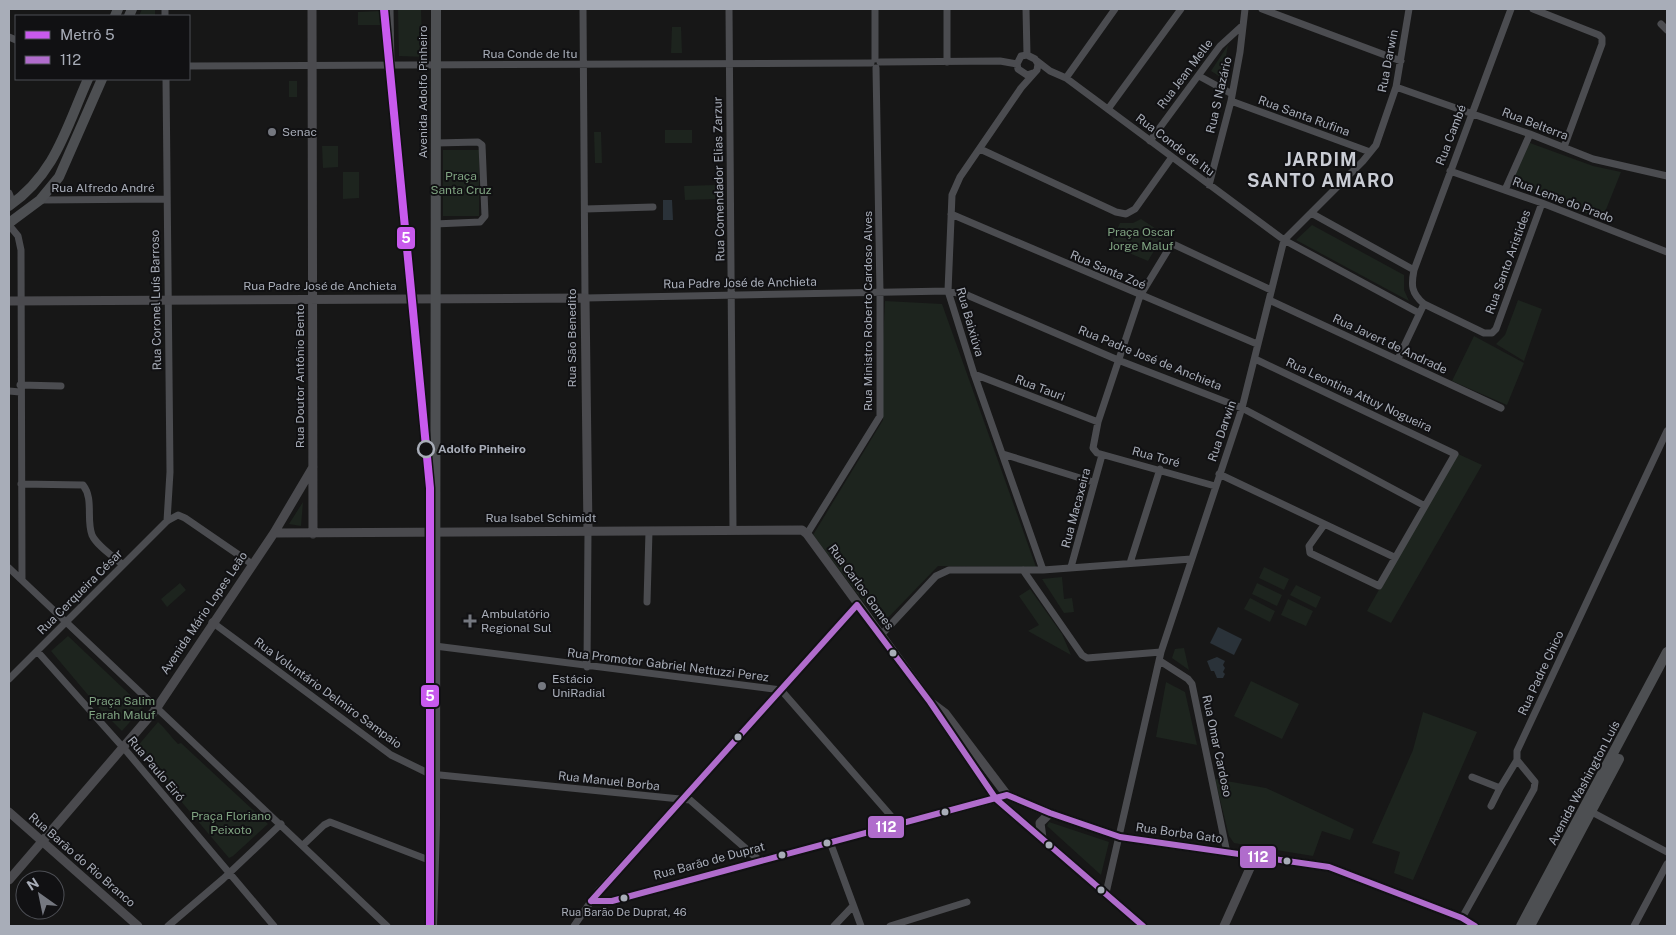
<svg xmlns="http://www.w3.org/2000/svg" width="1676" height="935" font-family="'Public Sans',sans-serif">
<style>
.green{fill:#1d241e}
.water{fill:#2a3239}
.lines{fill:none;stroke-linecap:round;stroke-linejoin:round}
.street{stroke:#4b4c50;stroke-width:7}
.secondary{stroke:#4a4a4e;stroke-width:9}
.primary{stroke:#4d4f52;stroke-width:10}
.bus-1-casing{stroke:#111113;stroke-width:10}
.bus-1{stroke:#b06ccc;stroke-width:6}
.metro-1-casing{stroke:#111113;stroke-width:11}
.metro-1{stroke:#c85aed;stroke-width:8}
.poi-dot{fill:#757880;stroke:#111113;stroke-width:2}
.stop-dot{fill:#111113;stroke:#a8adb8;stroke-width:2.5}
.bus-dot{fill:#a8adb8;stroke:#111113;stroke-width:2}
.labels{text-anchor:middle;dominant-baseline:central;stroke-width:4;stroke-linejoin:round;paint-order:stroke}
.bus-label{font-size:11px;fill:#a8adb8;stroke:#111113}
.street-label{font-size:12px;fill:#a8adb8;stroke:#111113}
.poi-label{font-size:12px;fill:#a8adb8;stroke:#111113;text-anchor:start}
.park-label{font-size:12px;fill:#7fa381;stroke:#111113}
.stop-label{font-size:12px;font-weight:bold;fill:#a8adb8;stroke:#111113;text-anchor:start}
.district-label{font-size:18px;font-weight:bold;letter-spacing:1px;fill:#c9ccd4;stroke:#111113}
.line-badge{stroke:#111113;stroke-width:2}
.badge-label{font-size:14px;text-anchor:middle;font-weight:bold;fill:#fff}
</style>
<rect width="100%" height="100%" fill="#171717"/>
<path class="green" d="M142 9H155V16H139Z
M398 9H421L422 43 427 57 399 56Z
M382 11V25H358V12Z
M672 27H681L682 53H671Z
M1228 45 1222 78 1211 71Z
M289 81H297V97H289Z
M665 130H692V143H665Z
M594 132H601L602 163H595Z
M1530 143 1593 166 1621 172 1603 217 1601 219 1512 185 1511 182Z
M322 146H338V167L323 168Z
M443 150H479V216H443Z
M343 172H359V198L343 199Z
M715 185V199L685 200 684 186Z
M1141 219 1164 234 1148 261 1110 245 1120 223H1133Z
M1312 225 1404 275V290L1409 301 1296 240Z
M1518 300 1542 309 1524 361 1496 344 1505 335Z
M885 301 942 304 1036 567 938 566 881 625 813 535 883 420 882 361Z
M1474 336 1524 363 1507 405 1452 381Z
M1456 453 1482 465 1391 623 1367 611Z
M303 502 301 526 289 524Z
M1264 567 1289 579 1284 590 1259 578Z
M1062 577 1064 599 1072 598 1074 612 1064 613 1042 579Z
M180 583 186 590 167 607 161 599Z
M1257 583 1282 595 1277 606 1252 594Z
M1296 585 1321 597 1316 608 1290 595Z
M1030 589 1062 634 1071 655 1028 631 1039 625 1019 596Z
M1250 598 1275 611 1270 622 1244 609Z
M1288 599 1313 611 1306 626 1281 615Z
M68 636 143 707 122 731 99 708 51 651Z
M1184 648 1189 670 1172 658 1175 649Z
M1251 681 1299 704 1282 739 1234 716Z
M1166 682 1185 692 1197 745 1156 737Z
M1423 712 1477 732 1413 880 1394 873 1400 852 1372 843 1413 750Z
M158 722C166 729 170 736 178 744L181 743 268 824 233 856 229 858 136 748Z
M1215 779 1266 788 1354 829 1350 840 1322 831 1313 856 1234 843 1229 836Z
M1049 822 1109 842 1101 875 1047 826Z"/>
<path class="water" d="M663 200H672L673 220H663Z
M1218 627 1242 639 1234 655 1210 643Z
M1217 657 1225 661 1223 665 1225 668 1223 672 1225 674 1223 678H1217L1214 671H1211L1207 661Z"/>
<g class="lines">
<path class="street" d="M165 9V16
M390 9 391 66
M583 9 585 298 948 291 967 295 1118 360 1242 408 1425 506
M729 9 733 529
M875 9V59
M947 9V62
M1026 9 1027 55
M1262 9 1401 61
M1511 9 1414 270C1411 285 1411 293 1424 304L1484 333H1492L1496 329 1542 203
M1533 9 1599 35 1602 38V44L1564 147
M1661 24 1667 30
M9 37 16 40
M1037 61 1050 71 1066 78 1284 240 1419 313
M880 62 1000 61 1017 64
M189 66 871 63
M1033 73 1027 75 1018 69 1017 64 1021 56 1027 55 1035 59 1038 64 1037 70 1021 88 960 177 952 195 948 291 974 374 1043 570
M1199 76 1232 94
M1066 78 1115 9
M166 79 170 472 167 521
M1396 87 1530 134 1593 159 1667 176
M1231 101 1370 152
M1108 109 1181 9
M1150 141 1220 46 1243 25
M980 149 1116 212 1126 214 1135 209 1172 157
M1450 171 1542 203 1667 252
M1209 185 1231 101 1240 52 1245 9
M1505 190 1530 134
M9 193 13 203
M40 200 166 199
M585 209 653 207
M1311 213 1414 270
M951 214 1257 344
M435 224 480 222 485 216 482 145 478 142 436 143
M9 225 18 236 21 250 22 580
M1269 300 1501 408
M1255 359 1455 454 1379 586 1310 553 1309 546 1324 525
M1398 359 1424 304
M974 374 1098 422
M20 385 61 386
M9 391 20 392
M1003 454 1093 482
M1219 474 1394 557
M21 484 83 485C94 499 86 519 92 535 97 546 114 557 123 565
M1215 486 1097 453 1093 448 1098 422 1140 296 1171 245H1175L1271 290
M807 534 880 416V293L876 68
M1130 563 1160 469
M1071 567 1102 455
M9 568 387 926
M1023 570 1082 655 1087 658 1161 652
M647 602 649 531
M212 622 391 755 430 774 690 800 759 860
M881 635 936 576 949 570H1043L1191 559
M435 646 781 690 898 824
M37 651 128 753 274 926
M1160 661 1188 679 1192 684 1227 853
M587 667 588 531
M9 679 167 521 178 515 185 518 252 564
M1472 777 1500 788 1517 760
M1491 806 1500 788
M1588 810 1667 852
M830 842 861 926
M303 845 324 825 330 822 434 862
M1106 893 1161 652 1242 408 1284 240 1363 161 1376 145 1396 87 1409 9
M591 901H612L996 799
M1462 918 1534 789 1535 782 1517 760V751L1667 431
M168 926 223 879 281 824
M574 926 598 891 857 605
M834 926 853 906
M890 926 967 902
M1634 926 1667 864"/>
<path class="secondary" d="M312 9 313 534
M9 301 585 298 588 531
M274 533 802 530 807 534 930 702 996 799 1143 926
M933 704 945 713 1007 795 1050 813 1120 837 1329 867 1462 918 1475 926
M9 812 138 926
M1042 838 1040 823 1050 813
M9 880 156 709 274 533 313 467
M1224 926 1255 857"/>
<path class="primary" d="M115 16 118 9
M129 16 132 9
M9 206C56 173 66 128 88 79
M9 223 40 200 59 177 102 79
M432 926 435 825 436 9
M1521 926 1667 652
M1530 926 1619 759"/>
<defs>
<path id="bus-1" d="M591 901H612L1007 795 1050 813 1120 837 1329 867 1462 918 1475 926
M591 901 857 605 930 702 996 799 1143 926"/>
</defs>
<use href="#bus-1" class="bus-1-casing"/>
<use href="#bus-1" class="bus-1"/>
<defs>
<path id="metro-1" d="M384 9 430 488V926"/>
</defs>
<use href="#metro-1" class="metro-1-casing"/>
<use href="#metro-1" class="metro-1"/>
</g>
<g class="poi-dot">
<circle cx="272" cy="132" r="5"/>
<path d="M467.5 613.5h5v5h5v5h-5v5h-5v-5h-5v-5h5z"/>
<circle cx="542" cy="686" r="5"/>
</g>
<circle class="stop-dot" cx="426" cy="449" r="8"/>
<g class="bus-dot">
<circle cx="893" cy="653" r="4.5"/>
<circle cx="738" cy="737" r="4.5"/>
<circle cx="945" cy="812" r="4.5"/>
<circle cx="827" cy="843" r="4.5"/>
<circle cx="1049" cy="845" r="4.5"/>
<circle cx="782" cy="855" r="4.5"/>
<circle cx="1287" cy="861" r="4.5"/>
<circle cx="1101" cy="890" r="4.5"/>
<circle cx="624" cy="898" r="4.5"/>
</g>
<g class="labels">
<g class="bus-label">
<text x="624" y="912">Rua Barão De Duprat, 46</text>
</g>
<g class="street-label">
<text x="530" y="54">Rua Conde de Itu</text>
<text transform="translate(1388 61) rotate(-79)">Rua Darwin</text>
<text transform="translate(1185 74) rotate(-53)">Rua Jean Melle</text>
<text transform="translate(423 92) rotate(-90)">Avenida Adolfo Pinheiro</text>
<text transform="translate(1219 95) rotate(-77)">Rua S Nazário</text>
<text transform="translate(1304 116) rotate(20)">Rua Santa Rufina</text>
<text transform="translate(1535 124) rotate(21)">Rua Belterra</text>
<text transform="translate(1451 135) rotate(-69)">Rua Cambé</text>
<text transform="translate(1175 145) rotate(37)">Rua Conde de Itu</text>
<text transform="translate(719 179) rotate(-91)">Rua Comendador Elias Zarzur</text>
<text x="103" y="188">Rua Alfredo André</text>
<text transform="translate(1563 200) rotate(21)">Rua Leme do Prado</text>
<text transform="translate(1508 262) rotate(-70)">Rua Santo Aristides</text>
<text transform="translate(1108 270) rotate(23)">Rua Santa Zoé</text>
<text transform="translate(740 283) rotate(-1)">Rua Padre José de Anchieta</text>
<text x="320" y="286">Rua Padre José de Anchieta</text>
<text transform="translate(156 300) rotate(-91)">Rua Coronel Luís Barroso</text>
<text transform="translate(868 311) rotate(-90)">Rua Ministro Roberto Cardoso Alves</text>
<text transform="translate(970 322) rotate(74)">Rua Baixiúva</text>
<text transform="translate(572 338) rotate(-90)">Rua São Benedito</text>
<text transform="translate(1390 344) rotate(25)">Rua Javert de Andrade</text>
<text transform="translate(1150 358) rotate(22)">Rua Padre José de Anchieta</text>
<text transform="translate(300 376) rotate(-90)">Rua Doutor Antônio Bento</text>
<text transform="translate(1040 388) rotate(21)">Rua Tauri</text>
<text transform="translate(1359 395) rotate(25)">Rua Leontina Attuy Nogueira</text>
<text transform="translate(1222 431) rotate(-71)">Rua Darwin</text>
<text transform="translate(1156 457) rotate(15)">Rua Toré</text>
<text transform="translate(1076 508) rotate(-75)">Rua Macaxeira</text>
<text x="541" y="518">Rua Isabel Schimidt</text>
<text transform="translate(861 587) rotate(54)">Rua Carlos Gomes</text>
<text transform="translate(80 592) rotate(-45)">Rua Cerqueira César</text>
<text transform="translate(204 613) rotate(-56)">Avenida Mário Lopes Leão</text>
<text transform="translate(668 665) rotate(7)">Rua Promotor Gabriel Nettuzzi Perez</text>
<text transform="translate(1541 673) rotate(-65)">Rua Padre Chico</text>
<text transform="translate(328 693) rotate(36)">Rua Voluntário Delmiro Sampaio</text>
<text transform="translate(1217 746) rotate(78)">Rua Omar Cardoso</text>
<text transform="translate(156 769) rotate(50)">Rua Paulo Eiró</text>
<text transform="translate(609 781) rotate(6)">Rua Manuel Borba</text>
<text transform="translate(1584 783) rotate(-62)">Avenida Washington Luís</text>
<text transform="translate(1179 833) rotate(8)">Rua Borba Gato</text>
<text transform="translate(82 860) rotate(41)">Rua Barão do Rio Branco</text>
<text transform="translate(709 861) rotate(-15)">Rua Barão de Duprat</text>
</g>
<g class="poi-label">
<text x="282" y="132">Senac</text>
<text x="481" y="614">Ambulatório<tspan x="481" dy="14">Regional Sul</tspan></text>
<text x="552" y="679">Estácio<tspan x="552" dy="14">UniRadial</tspan></text>
</g>
<g class="park-label">
<text x="461" y="176">Praça<tspan x="461" dy="14">Santa Cruz</tspan></text>
<text x="1141" y="232">Praça Oscar<tspan x="1141" dy="14">Jorge Maluf</tspan></text>
<text x="122" y="701">Praça Salim<tspan x="122" dy="14">Farah Maluf</tspan></text>
<text x="231" y="816">Praça Floriano<tspan x="231" dy="14">Peixoto</tspan></text>
</g>
<g class="stop-label">
<text x="438" y="449">Adolfo Pinheiro</text>
</g>
<g class="district-label">
<text x="1321" y="159">JARDIM<tspan x="1321" dy="21">SANTO AMARO</tspan></text>
</g>
</g>
<g class="line-badge">
<rect x="396" y="226" width="20" height="24" rx="5" fill="#c85aed"/>
<rect x="420" y="684" width="20" height="24" rx="5" fill="#c85aed"/>
<rect x="867" y="815" width="38" height="24" rx="5" fill="#b06ccc"/>
<rect x="1239" y="845" width="38" height="24" rx="5" fill="#b06ccc"/>
</g>
<g class="badge-label">
<text x="406" y="243">5</text>
<text x="430" y="701">5</text>
<text x="886" y="832">112</text>
<text x="1258" y="862">112</text>
</g>
<rect width="1676" height="935" fill="none" stroke="#a8adb8" stroke-width="20"/>
<rect x="15" y="15" width="175" height="65" fill="#111113" stroke="#4d4f55"/>
<rect x="25" y="31" width="25" height="8" fill="#c85aed" stroke="#4d4f55"/>
<text x="60" y="40" font-size="15" fill="#a8adb8">Metrô 5</text>
<rect x="25" y="56" width="25" height="8" fill="#b06ccc" stroke="#4d4f55"/>
<text x="60" y="65" font-size="15" fill="#a8adb8">112</text>
<g transform="translate(40 895) rotate(327)"><circle r="24" fill="#111113" stroke="#4d4f55"/>
<path d="M0-4L9 19L0 12L-9 19Z" fill="#757880"/>
<text y="-8" font-size="14" font-weight="bold" text-anchor="middle" fill="#a8adb8">N</text>
</g>
</svg>
